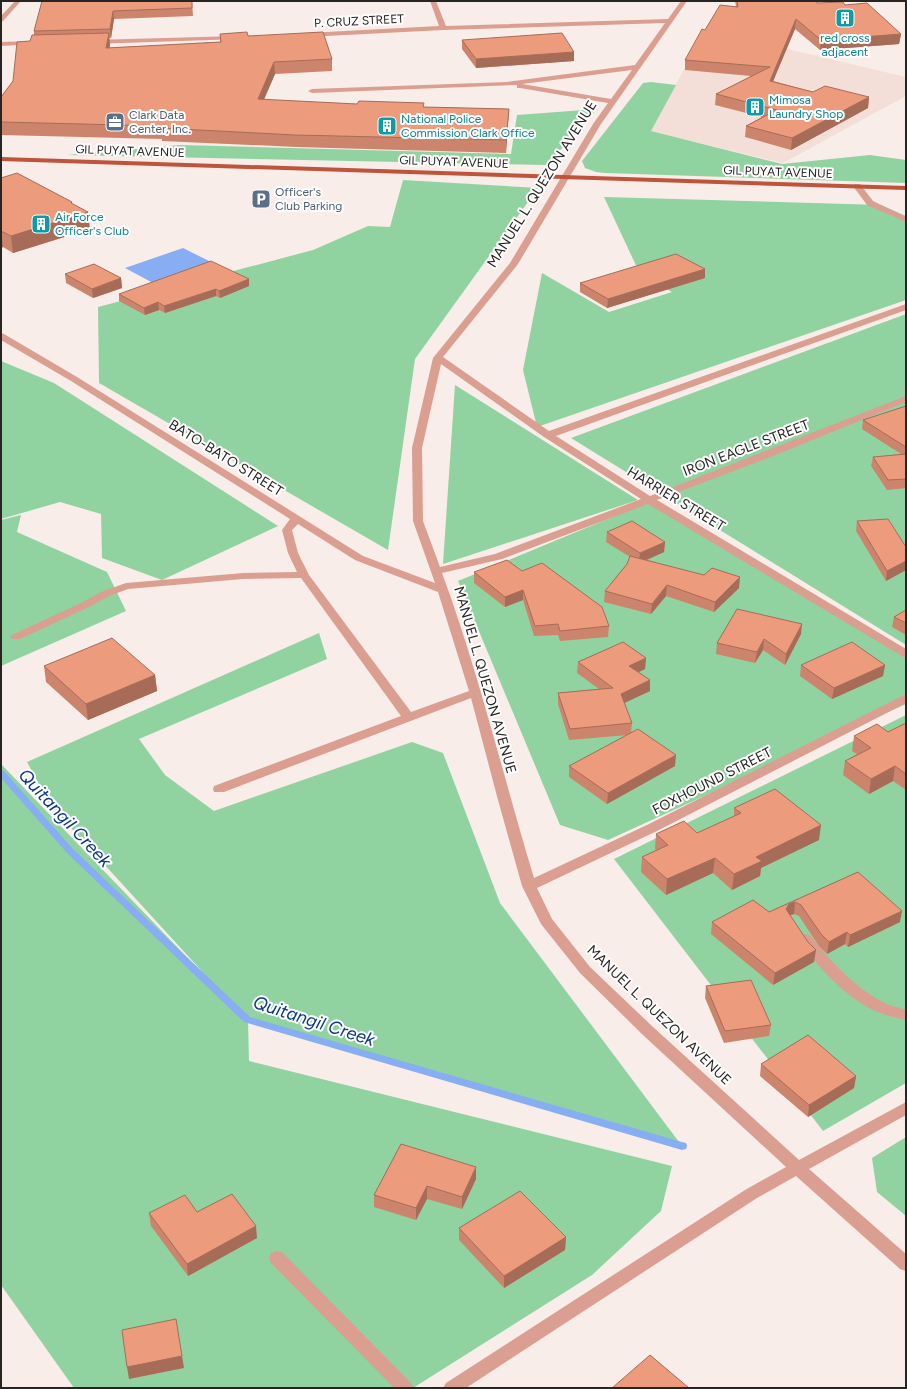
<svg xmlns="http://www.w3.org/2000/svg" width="907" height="1389" font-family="Figtree,sans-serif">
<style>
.built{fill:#f3dfd8}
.green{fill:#91d2a1}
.water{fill:#87aef2}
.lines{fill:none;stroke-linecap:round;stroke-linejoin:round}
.stream{fill:#87aef2;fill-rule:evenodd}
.minor{fill:#da9f90;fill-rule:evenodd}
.major{fill:#be543c;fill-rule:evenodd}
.wall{fill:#cc856c}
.shaded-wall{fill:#a66c58}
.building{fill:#ed9b7d;stroke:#a66c58}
.labels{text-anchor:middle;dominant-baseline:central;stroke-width:4;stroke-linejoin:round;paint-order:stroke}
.far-street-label{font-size:12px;fill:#282422;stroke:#fdfdfd}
.far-culture-label{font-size:12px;fill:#0d838f;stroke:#fdfdfd;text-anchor:start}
.far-service-label{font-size:12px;fill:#4e5e75;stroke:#fdfdfd;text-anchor:start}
.street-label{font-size:14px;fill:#282422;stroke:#fdfdfd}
.near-water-label{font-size:18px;font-style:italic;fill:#0c3885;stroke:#fdfdfd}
</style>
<rect width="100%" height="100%" fill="#f9ede9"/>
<path class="built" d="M715 13 798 21 783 48 906 77V96L783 163 650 131Z"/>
<path class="green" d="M651 82 676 85 651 131 782 164 870 155 906 160V183L605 173 596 172 585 168 582 161 643 83Z
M597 109 547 165 67 155 180 145 511 154 517 115Z
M403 180 538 188 415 359 388 550 99 383 98 307 313 250 368 226 390 227Z
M604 197 881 205 906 216V300L537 427 523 370 542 273 609 312 672 292 640 274Z
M906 314V645L571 438Z
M1 361 54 383 278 526 162 580 102 558 101 514 60 502 1 519Z
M455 385 638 500 443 564Z
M651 501 906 656V704L608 840 560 825 458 581Z
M21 515 17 532 107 572 126 611 1 666V520Z
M319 633 327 659 139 739 165 775 214 811 412 742 443 753 500 903 682 1146 248 1020 249 1061 672 1166 661 1211 592 1275 413 1388H74L1 1285V764L230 1002 50 805 27 762Z
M906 715V1083L823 1131 614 859Z
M906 1137V1216L877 1192 872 1158Z"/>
<path class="water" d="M183 248 211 262 153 283 125 268Z"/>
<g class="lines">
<path class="stream" d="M1 770 4 771 73 849 250 1017 682 1142 686 1143 687 1146 686 1149 682 1150 244 1022 67 853 1 778Z"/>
<path class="minor" d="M15 1H21L3 21 1 22V16Z
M430 1H436L446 26 668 19 681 1H687L601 124 518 264 443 357 549 431 906 304V310L556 436 650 496 906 396V402L773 456 657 500 906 649V658L902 656 648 504 502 559 442 573C479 673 503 776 534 878L647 825 906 694V703L657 831 537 888 552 919 590 967 653 1027 799 1160 906 1102V1115L809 1169 906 1254V1271L900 1269 796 1176 757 1198 466 1388H443L446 1383 745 1190 786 1167 643 1035 580 973 541 924 522 886 498 800 471 698 224 792H214L213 789 214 786 401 716 301 578 243 579 128 589 109 596 89 607 20 639H12L10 637 12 635 81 603 101 592 126 583 243 573 297 572 288 553 282 530 290 519 71 381 1 340V333L4 334 77 377 363 556 435 583 413 521 412 448 433 358 510 263 593 124 608 103 520 88H517V85L312 93 308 91 312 89 507 82 635 65 665 23 443 30 307 37 304 35 307 33 439 26ZM632 70 611 99 522 84ZM441 364 544 437 641 499 495 554 440 567 423 521 422 448ZM298 524 355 560 438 592 469 691 411 712 309 575 298 553 292 530Z
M237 36 240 38 239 39 93 44 90 42 93 40Z
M33 41 35 42V44L1 46V42Z
M854 184H860L873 201 906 217V222L867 205 853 186Z
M806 934 811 936C830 961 854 987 883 1002 890 1006 898 1007 906 1010V1020C895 1017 883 1015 873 1010 846 997 815 965 799 939L801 936Z
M277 1251 283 1253 411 1383 414 1388H394L271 1263 269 1258 271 1253Z"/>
<path class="major" d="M1 157 906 186V190L1 161Z"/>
</g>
<path class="wall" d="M42 1H192L193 16 114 19 111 38H109L110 45 109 48 220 42V34L248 36 332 59V71L275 74 264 100 424 107 509 109 508 122 506 153 296 147 162 141V139L1 135V97L13 81 30 41 34 35V31Z
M735 1H817V3L845 5 901 34 899 44 820 50 795 29 773 81 813 92 869 97 868 108 791 150 745 137 746 126 762 117 715 105 716 94 751 76 685 70V60L705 30 736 6Z
M462 40 574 52V61L476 68 462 49Z
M1 178 72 204 90 229 13 253 3 247 1 248Z
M705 269V278L607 308 580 292V283Z
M65 274 121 278 122 288 93 298 66 283Z
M249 279V286L220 298 216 296 165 313 159 310 145 315 119 301V294Z
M906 406V488L887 490 871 466 873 457 901 454 862 429 863 420Z
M857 521 906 547V570L886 581 856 531Z
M607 532 665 542 664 552 647 560 739 588 714 612 666 596 651 614 604 602 605 591 627 564 630 557 606 542Z
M522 571 609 626 608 637 560 641 558 635 534 636 523 600 505 607 474 583V572Z
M906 610V635L892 627 894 617Z
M801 634 785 665 763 650 755 663 716 654 717 643Z
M646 658 645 669 638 672 650 680V691L624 703 632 723 631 733 675 766 607 804 569 777V766L628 735 569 740 558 704V693L599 689 577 673 578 662Z
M801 665H885L883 676 832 699 800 676Z
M44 666 155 675 157 691 88 720 46 682Z
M906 723V790L893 781 869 794 843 775 845 761 857 754 852 751 854 736 888 732Z
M734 808 819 840 761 868 760 876 732 890 713 873 666 895 641 872 642 857 656 850 655 849 656 834 697 833 734 817Z
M858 872 900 922 848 947 845 944 827 954 819 946 799 916 794 914 790 915 814 962 773 985 711 934 712 922 769 912Z
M706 986 771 1025 769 1036 724 1043 705 998Z
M761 1064 856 1076 854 1088 808 1117 760 1076Z
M401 1144 476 1179 462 1209 427 1199 416 1220 374 1207V1195Z
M197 1212 257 1238 188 1276 151 1226 149 1213Z
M459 1228 566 1237 565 1250 504 1288 459 1240Z"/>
<path class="shaded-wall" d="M113 11 114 19 111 38 110 29Z
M796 19 795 29 769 91 770 81Z
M109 33 110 45 107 60 106 48Z
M901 34 899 44 820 50 821 40Z
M574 52V61L476 68V59Z
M274 62 275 74 258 112V99Z
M869 97 868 108 791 150 792 138Z
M509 109 508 122 506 153V140Z
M72 202 74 217 88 212 90 229 13 253 11 236Z
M1 231 3 247 1 248Z
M705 269V278L607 308 608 299Z
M121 278 122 288 93 298 92 289Z
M249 279V286L220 298 219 291Z
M216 289V296L165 313 164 306Z
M158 302 159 310 145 315 144 308Z
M665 542 664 552 639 563 640 553Z
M906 561V570L886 581 887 571Z
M740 577 739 588 714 612 715 602Z
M667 585 666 596 651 614 652 604Z
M523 590V600L505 607V597Z
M802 624 801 634 785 665 786 654Z
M764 639 763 650 755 663 757 652Z
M646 658 645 669 629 677V666Z
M885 665 883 676 832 699 834 688Z
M155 675 157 691 88 720 86 704Z
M650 680V691L620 705 621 694Z
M676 755 675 766 607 804 608 793Z
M895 766 893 781 869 794 871 779Z
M821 825 819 840 761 868 760 876 732 890 734 874 756 857Z
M715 858 713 873 666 895 667 879Z
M795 902 794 914 787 916 786 909 789 904Z
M902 911 900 922 848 947 850 935Z
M847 932 845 944 827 954 829 942Z
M816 950 814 962 773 985 775 973Z
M856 1076 854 1088 808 1117 809 1105Z
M476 1167V1179L462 1209V1197Z
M427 1186V1199L416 1220V1208Z
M256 1226 257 1238 188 1276 187 1264Z
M566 1237 565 1250 504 1288V1276Z
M182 1356 184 1368 129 1379 127 1367Z"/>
<path class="building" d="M42 1H192V8L113 11 110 29 34 31Z
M737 1H817V3L843 2 845 5 867 3 901 34 821 40 796 19 770 81 813 92 825 86 869 97 792 138 746 126 777 110 716 94 770 67 685 60 702 29 705 30 720 5 738 7Z
M247 32 248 36 323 32 332 59 274 62 258 99 357 104 359 101 424 103 423 107 509 109 506 140 295 135 161 128 162 126 1 122V97L13 81 17 42 30 41 32 35 109 33 106 48 221 42 220 34Z
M562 33 574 52 476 59 462 40Z
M17 173 72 202 71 203 88 212 11 236 1 231V178Z
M676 254 705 269 608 299 580 283Z
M211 261 249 279 219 291 216 289 164 306 158 302 144 308 119 294Z
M94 264 121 278 92 289 65 274Z
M906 406V447L863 420Z
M906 454V479L888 480 873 457Z
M888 519 906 547V561L887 571 857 521Z
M632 521 665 542 640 553 607 532Z
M630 556 704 575 712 568 740 577 715 602 667 585 652 604 605 591 627 564Z
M507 560 522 571 542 563 602 607 609 626 560 631 558 624 535 626 523 590 505 597 474 572Z
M737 609 802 624 786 654 764 639 757 652 717 643Z
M906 610V623L894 617Z
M112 638 155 675 86 704 44 666Z
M623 642 646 658 629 666 650 680 621 694 632 723 570 729 558 693 613 688 578 662Z
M852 642 885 665 834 688 801 665Z
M906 723V774L895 766 871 779 845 761 871 748 854 736 877 724 888 732Z
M638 729 676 755 608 793 569 766Z
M775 789 821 825 756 857 762 861 734 874 715 858 667 879 642 857 668 845 656 834 684 821 697 833 741 813 734 808Z
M858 872 902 911 850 935 847 932 829 942 821 934 801 905 795 902 789 904 786 909 808 942 816 950 775 973 712 922 753 900 769 912Z
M751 980 771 1025 725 1031 706 986Z
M808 1035 856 1076 809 1105 761 1064Z
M401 1144 476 1167 462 1197 427 1186 416 1208 374 1195Z
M520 1191 566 1237 504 1276 459 1228Z
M232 1194 256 1226 187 1264 149 1213 185 1195 197 1212Z
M176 1319 182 1356 127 1367 122 1330Z
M650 1355 689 1388H612Z"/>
<defs>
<symbol id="building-square" viewBox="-11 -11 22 22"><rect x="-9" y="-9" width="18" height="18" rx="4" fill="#0f9aa8" stroke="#fdfdfd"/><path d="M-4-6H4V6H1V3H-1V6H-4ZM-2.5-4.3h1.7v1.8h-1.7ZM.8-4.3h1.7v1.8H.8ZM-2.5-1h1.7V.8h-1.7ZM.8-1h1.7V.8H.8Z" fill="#fff"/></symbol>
<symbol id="office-square" viewBox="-11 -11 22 22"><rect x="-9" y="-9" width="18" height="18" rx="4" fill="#5c6f8a" stroke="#fdfdfd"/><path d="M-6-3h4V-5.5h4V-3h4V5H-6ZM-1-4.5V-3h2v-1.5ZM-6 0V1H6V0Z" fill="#fff"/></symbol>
<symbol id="parking-square" viewBox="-11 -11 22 22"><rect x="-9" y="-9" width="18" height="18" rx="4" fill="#5c6f8a" stroke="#fdfdfd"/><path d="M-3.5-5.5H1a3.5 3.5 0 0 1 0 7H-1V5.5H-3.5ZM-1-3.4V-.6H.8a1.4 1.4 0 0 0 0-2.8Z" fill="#fff"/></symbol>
</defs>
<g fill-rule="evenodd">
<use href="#building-square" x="834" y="7" width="22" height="22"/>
<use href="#building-square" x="744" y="96" width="22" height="22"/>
<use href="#office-square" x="104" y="111" width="22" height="22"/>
<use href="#building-square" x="376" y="115" width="22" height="22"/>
<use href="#parking-square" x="250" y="188" width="22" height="22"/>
<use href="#building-square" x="30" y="213" width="22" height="22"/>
</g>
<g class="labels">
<g class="far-street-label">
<text transform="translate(359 21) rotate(-3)">P. CRUZ STREET</text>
<text transform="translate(130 151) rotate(2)">GIL PUYAT AVENUE</text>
<text transform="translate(454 162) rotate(2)">GIL PUYAT AVENUE</text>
<text transform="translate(778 172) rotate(2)">GIL PUYAT AVENUE</text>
</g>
<g class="far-culture-label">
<text x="845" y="38" text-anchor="middle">red cross<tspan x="845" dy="14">adjacent</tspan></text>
<text x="769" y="100">Mimosa<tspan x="769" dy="14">Laundry Shop</tspan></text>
<text x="401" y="119">National Police<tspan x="401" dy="14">Commission Clark Office</tspan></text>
<text x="55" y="217">Air Force<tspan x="55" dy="14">Officer's Club</tspan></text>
</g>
<g class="far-service-label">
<text x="129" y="115">Clark Data<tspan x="129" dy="14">Center, Inc.</tspan></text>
<text x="275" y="192">Officer's<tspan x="275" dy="14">Club Parking</tspan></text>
</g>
<g class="street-label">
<text transform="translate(542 184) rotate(-58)">MANUEL L. QUEZON AVENUE</text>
<text transform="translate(746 448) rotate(-21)">IRON EAGLE STREET</text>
<text transform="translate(226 458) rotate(32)">BATO-BATO STREET</text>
<text transform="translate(676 499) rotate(31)">HARRIER STREET</text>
<text transform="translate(485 680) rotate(74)">MANUEL L. QUEZON AVENUE</text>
<text transform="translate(712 781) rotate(-27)">FOXHOUND STREET</text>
<text transform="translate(659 1015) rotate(44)">MANUEL L. QUEZON AVENUE</text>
</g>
<g class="near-water-label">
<text transform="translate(65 818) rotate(47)">Quitangil Creek</text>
<text transform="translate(314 1021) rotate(18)">Quitangil Creek</text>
</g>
</g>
<rect width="907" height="1389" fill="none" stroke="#282422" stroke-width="4"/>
</svg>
